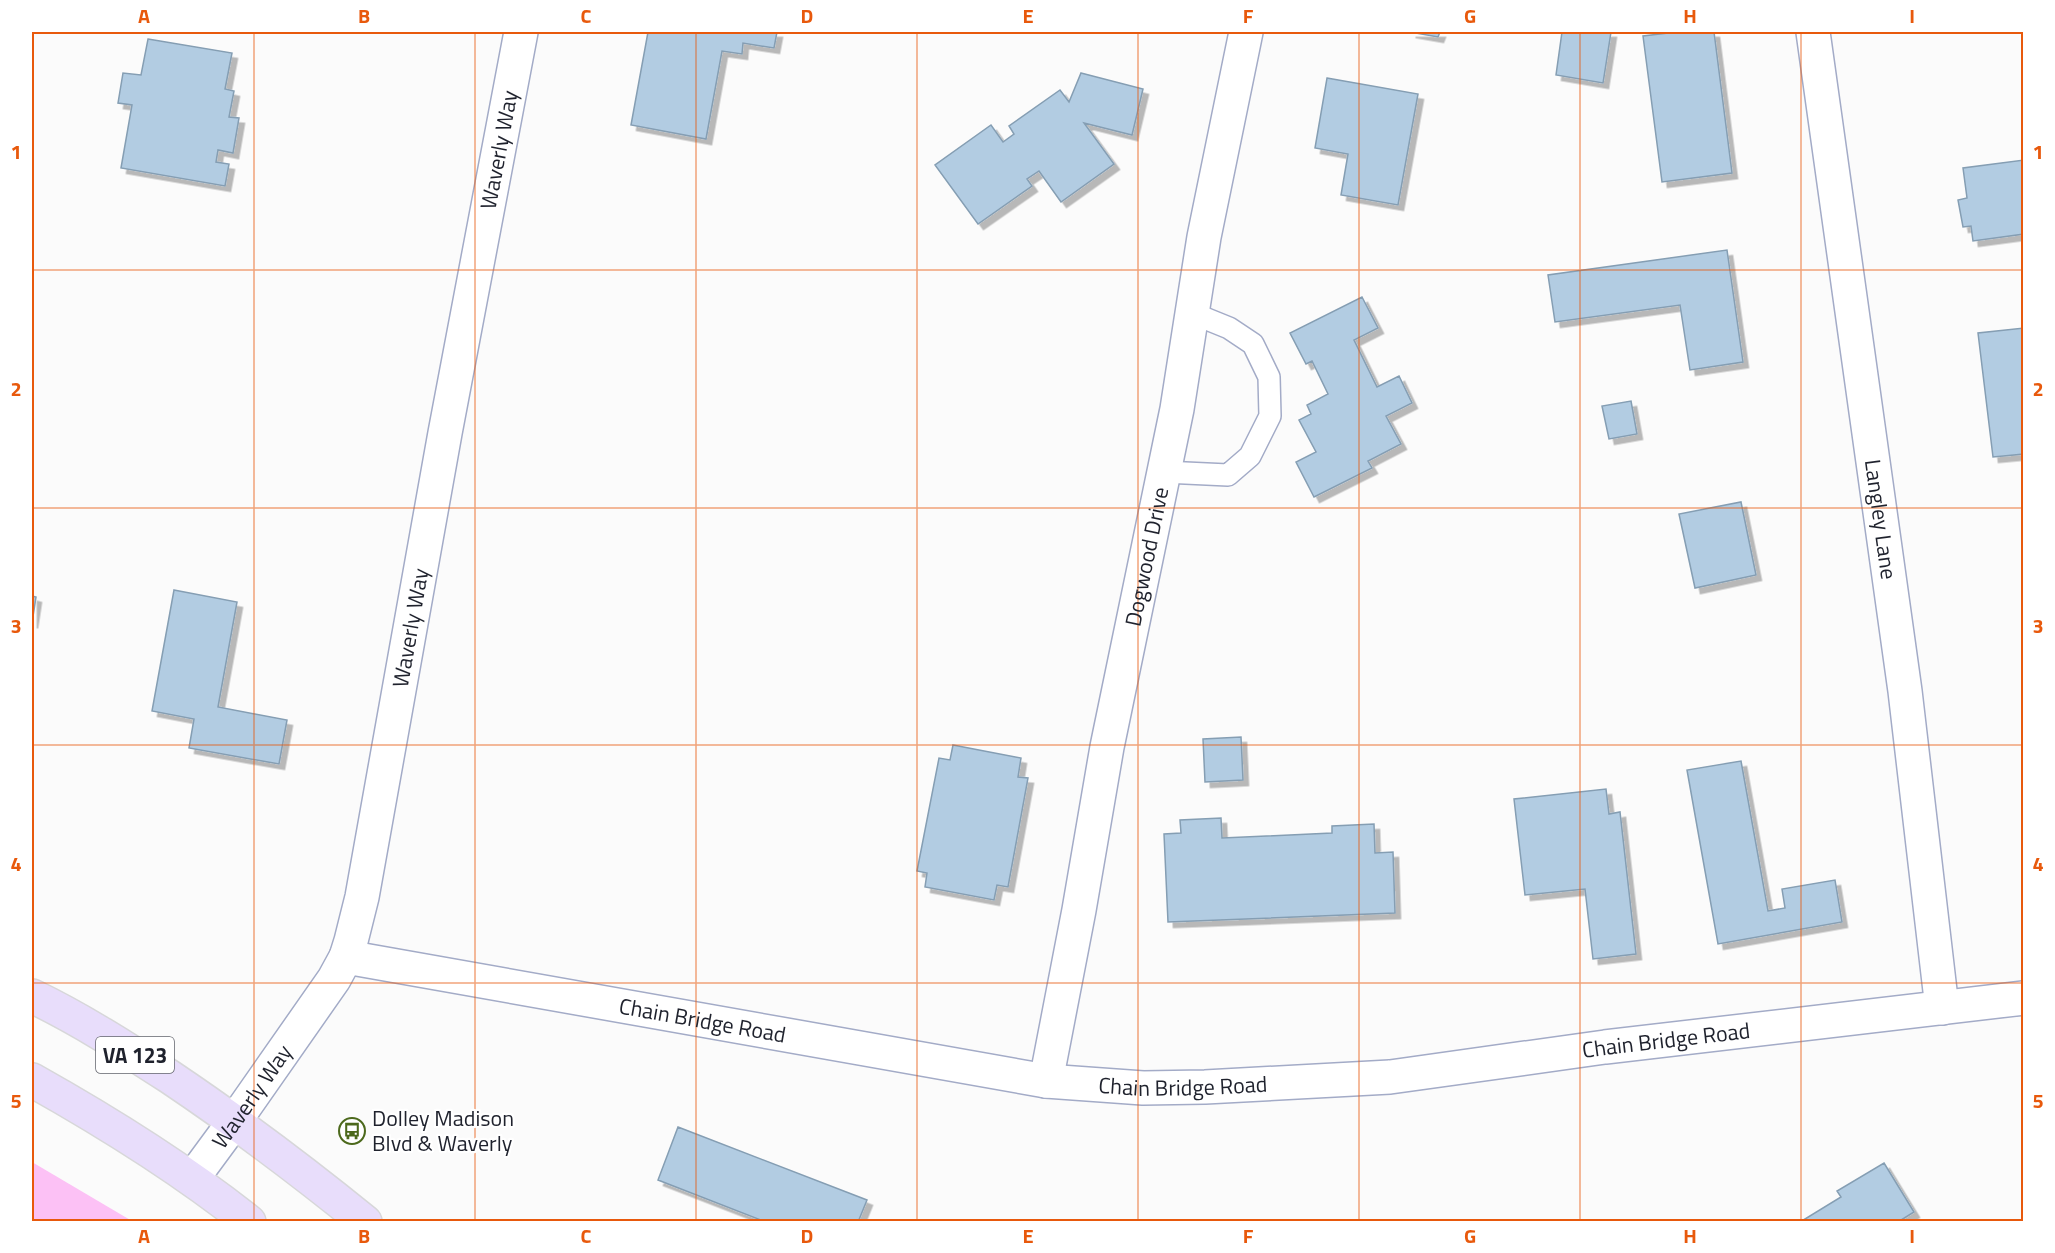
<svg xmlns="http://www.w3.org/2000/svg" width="2055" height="1253" font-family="'Titillium Web',sans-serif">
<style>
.green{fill:#fcc1f5}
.building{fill:#b2cce2;stroke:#859eb3;stroke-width:1.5;filter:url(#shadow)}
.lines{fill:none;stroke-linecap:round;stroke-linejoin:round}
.lane-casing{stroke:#a3abc7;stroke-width:24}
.street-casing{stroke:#a3abc7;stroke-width:36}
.primary-casing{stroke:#d7d7d9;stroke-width:36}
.lane{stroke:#fff;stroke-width:21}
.street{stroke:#fff;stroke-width:33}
.primary{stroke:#e8ddfb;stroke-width:33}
.grid{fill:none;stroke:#e8590c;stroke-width:1.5;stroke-opacity:0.55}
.labels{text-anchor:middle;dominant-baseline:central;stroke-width:4.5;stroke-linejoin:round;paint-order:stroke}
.shield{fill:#fff;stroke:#62646c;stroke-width:1.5}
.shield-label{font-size:21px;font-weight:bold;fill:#1f222d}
.street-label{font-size:22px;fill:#1f222d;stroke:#fff}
.poi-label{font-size:22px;fill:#1f222d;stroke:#fff;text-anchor:start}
.neatline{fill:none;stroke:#e8590c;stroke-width:2}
.grid-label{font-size:20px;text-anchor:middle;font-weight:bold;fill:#e8590c}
</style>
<defs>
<filter id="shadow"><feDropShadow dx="5.5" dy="5.5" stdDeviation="0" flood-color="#0004"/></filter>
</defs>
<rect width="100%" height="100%" fill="#fbfbfb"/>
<path class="green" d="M32 1162 132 1221H32Z"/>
<path class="building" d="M648 32H777L774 48 743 43 742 54 722 51 706 139 631 125Z
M1410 32H1440L1438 37Z
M1562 32H1611L1603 83 1556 75Z
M1677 32H1714L1732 173 1662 182 1643 36Z
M148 39 232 53 225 89 234 91 229 117 239 118 233 153 218 150 216 162 229 164 225 186 121 168 132 105 118 103 123 73 141 75Z
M1081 73 1143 89 1132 135 1084 123 1114 164 1061 202 1039 171 1027 179 1032 186 978 224 935 165 991 125 1003 142 1014 134 1009 126 1060 90 1069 102Z
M1327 78 1418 94 1398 205 1341 195 1348 154 1315 148Z
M2024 160V234L1973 241 1971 226 1963 227 1958 200 1967 198 1963 168Z
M1727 250 1743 362 1690 370 1680 305 1555 322 1548 275Z
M1362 297 1378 328 1354 340 1377 387 1399 376 1412 403 1386 416 1401 444 1368 461 1372 468 1314 497 1296 462 1316 452 1299 420 1311 414 1307 405 1328 394 1312 361 1306 364 1290 333Z
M2024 328V454L1993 457 1978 333Z
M1631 401 1637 434 1609 439 1602 406Z
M1741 502 1756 575 1695 588 1679 514Z
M174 590 237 602 218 707 287 720 279 764 189 748 194 719 152 711Z
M32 596 36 597 32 623Z
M1241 737 1243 780 1205 782 1203 739Z
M953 745 1021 758 1018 777 1028 778 1008 887 997 885 994 900 925 887 927 873 917 871 939 758 950 760Z
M1741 761 1768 911 1785 908 1782 889 1835 880 1842 922 1718 944 1687 770Z
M1606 789 1609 814 1620 812 1636 954 1593 959 1585 889 1525 895 1514 799Z
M1221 818 1222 838 1332 833V826L1374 824 1375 853 1393 852 1395 913 1168 922 1164 834 1181 833 1180 820Z
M678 1127 867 1200 858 1222H766L658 1180Z
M1884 1163 1914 1212 1898 1222H1800L1841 1197 1837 1191Z"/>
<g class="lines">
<defs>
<path id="lane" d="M1164 472 1228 475 1250 456 1270 416 1269 377 1253 344 1229 328 1192 313"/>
<g id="street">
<path id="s1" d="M1813 32 1905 691 1942 1008"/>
<path id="s2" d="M346 957 1046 1081 1143 1088 1205 1087 1390 1077 1605 1047 2024 998"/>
<path id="s3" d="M1046 1081 1079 910 1107 747 1177 409 1204 237 1246 32"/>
<path id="s4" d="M192 1179 234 1122 334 979 346 957 351 941 362 897 445 433 521 32"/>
</g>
<path id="primary" d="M32 996C80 1019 125 1048 170 1077 237 1122 302 1171 365 1222
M32 1080C107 1122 181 1168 249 1222"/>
</defs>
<use href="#lane" class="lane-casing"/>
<use href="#street" class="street-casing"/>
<use href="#primary" class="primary-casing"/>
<use href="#lane" class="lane"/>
<use href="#street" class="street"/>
<use href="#primary" class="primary"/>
</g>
<path class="grid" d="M254 32V1222M475 32V1222M696 32V1222M917 32V1222M1138 32V1222M1359 32V1222M1580 32V1222M1801 32V1222M32 270H2024M32 508H2024M32 745H2024M32 983H2024"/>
<defs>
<symbol id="bus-ring" viewBox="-11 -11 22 22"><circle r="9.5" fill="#fff" stroke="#4c691c" stroke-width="1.5"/><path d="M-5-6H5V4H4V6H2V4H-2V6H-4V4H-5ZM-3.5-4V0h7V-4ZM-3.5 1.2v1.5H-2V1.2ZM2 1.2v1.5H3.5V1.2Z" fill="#4c691c"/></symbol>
</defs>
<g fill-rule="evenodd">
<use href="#bus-ring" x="337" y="1116" width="30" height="30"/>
</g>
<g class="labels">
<rect class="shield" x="96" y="1037" width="78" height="36" rx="4.5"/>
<g class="shield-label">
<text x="135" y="1055">VA 123</text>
</g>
<g class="street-label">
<text stroke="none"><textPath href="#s4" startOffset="1092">Waverly Way</textPath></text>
<text stroke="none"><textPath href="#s1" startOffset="492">Langley Lane</textPath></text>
<text stroke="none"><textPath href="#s3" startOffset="534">Dogwood Drive</textPath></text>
<text stroke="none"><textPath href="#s4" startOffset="606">Waverly Way</textPath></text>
<text stroke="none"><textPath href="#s2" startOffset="362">Chain Bridge Road</textPath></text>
<text stroke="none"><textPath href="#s2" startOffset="1334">Chain Bridge Road</textPath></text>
<text stroke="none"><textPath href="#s2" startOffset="848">Chain Bridge Road</textPath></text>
<text stroke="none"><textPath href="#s4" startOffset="102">Waverly Way</textPath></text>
</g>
<g class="poi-label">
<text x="372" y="1118">Dolley Madison<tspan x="372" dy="25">Blvd &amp; Waverly</tspan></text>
</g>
</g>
<rect width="2055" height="1253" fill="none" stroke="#ffffff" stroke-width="66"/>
<rect x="33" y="33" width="1989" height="1187" class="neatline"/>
<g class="grid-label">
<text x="144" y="23">A</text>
<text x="364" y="23">B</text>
<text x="586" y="23">C</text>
<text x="807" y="23">D</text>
<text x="1028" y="23">E</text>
<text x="1248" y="23">F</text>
<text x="1470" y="23">G</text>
<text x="1690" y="23">H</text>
<text x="1912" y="23">I</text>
<text x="16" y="159">1</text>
<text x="2038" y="159">1</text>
<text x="16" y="396">2</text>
<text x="2038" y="396">2</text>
<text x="16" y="633">3</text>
<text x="2038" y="633">3</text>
<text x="16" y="871">4</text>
<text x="2038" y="871">4</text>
<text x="16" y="1108">5</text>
<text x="2038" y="1108">5</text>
<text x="144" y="1243">A</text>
<text x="364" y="1243">B</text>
<text x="586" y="1243">C</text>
<text x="807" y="1243">D</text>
<text x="1028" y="1243">E</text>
<text x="1248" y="1243">F</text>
<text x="1470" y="1243">G</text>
<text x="1690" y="1243">H</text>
<text x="1912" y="1243">I</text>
</g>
</svg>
